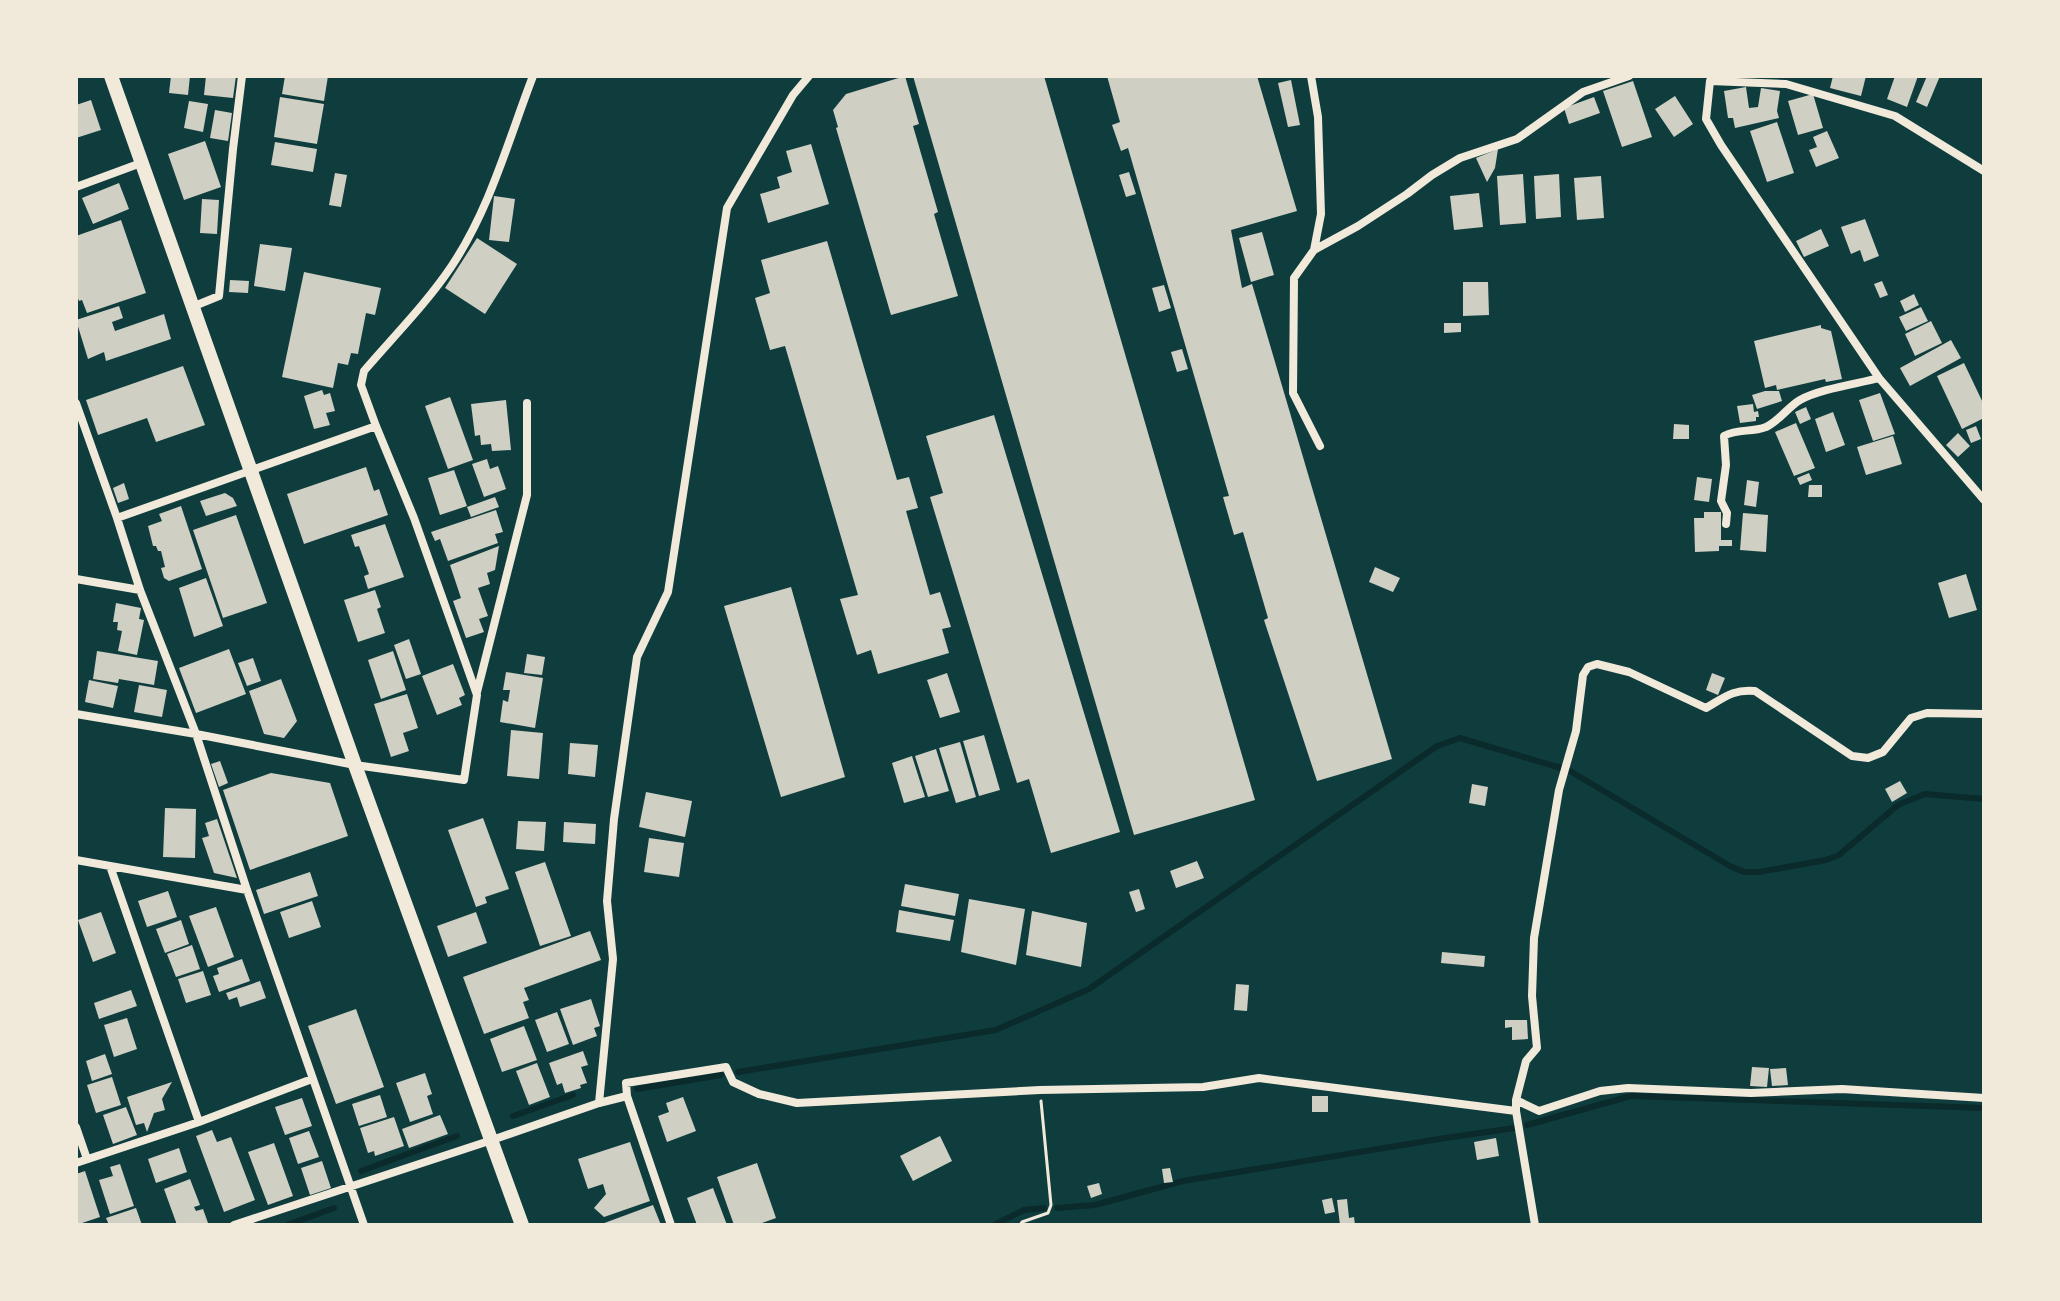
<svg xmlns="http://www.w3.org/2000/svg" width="2060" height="1301" font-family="'Crimson Pro',serif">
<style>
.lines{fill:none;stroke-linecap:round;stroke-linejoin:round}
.stream{stroke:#0a2a2b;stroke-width:6}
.building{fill:#cfcfc3}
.path{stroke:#f1e9da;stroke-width:3}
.minor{stroke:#f1e9da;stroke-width:8}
.primary{stroke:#f1e9da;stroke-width:14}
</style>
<rect width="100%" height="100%" fill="#0f3d3e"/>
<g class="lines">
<path class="stream" d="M1570 771 1730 866 1744 872H1759L1826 860 1839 855 1898 805 1925 794 1984 799
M738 1072 996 1030 1089 989 1437 746 1460 738 1561 768
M637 1089 721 1075
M513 1116 573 1095
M1527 1125 1631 1096 1984 1108
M361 1171 457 1136
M1057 1208 1095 1205 1183 1181 1439 1139 1514 1128
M287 1225 334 1208
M994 1225 1024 1210 1044 1208"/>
</g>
<path class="building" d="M171 76H190L188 95 169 93Z
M206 76H236L233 98 204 95Z
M285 76H328L324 101 282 94Z
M905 76 919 124 913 126 938 212 934 214 958 296 891 315 836 128 838 127 833 110 846 94Z
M913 76H1044L1255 800 1134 835Z
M1107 76H1257L1297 211 1231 230 1242 288 1252 284 1392 759 1317 781 1264 620 1268 618 1243 532 1234 535 1223 497 1229 496 1128 148 1121 151 1112 125 1120 122Z
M1833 76H1866L1861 96 1830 88Z
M1895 76H1918L1907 107 1887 99Z
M1927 76H1940L1927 107 1916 102Z
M1291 80 1300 125 1288 127 1278 83Z
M1633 81 1652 137 1622 147 1603 91Z
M1746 87 1749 108 1758 107 1761 88 1780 91 1777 111 1779 118 1735 128 1733 118H1728L1724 91Z
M1813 94 1823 128 1798 135 1788 101Z
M1675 96 1693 124 1674 137 1655 109Z
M280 97 324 104 317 144 274 137Z
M1594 97 1600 113 1569 124 1564 108Z
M91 100 101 130 76 138V105Z
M189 101 208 104 203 132 184 128Z
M215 110 232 113 228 141 210 138Z
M1777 122 1794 173 1767 182 1750 131Z
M1827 131 1839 158 1816 167 1809 150 1817 147 1813 137Z
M205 141 221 187 184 200 168 154Z
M275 142 317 149 313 172 271 165Z
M811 144 829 204 768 223 760 194 780 188 777 177 792 172 786 151Z
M1498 149 1495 168 1487 182 1476 158Z
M1129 172 1136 194 1126 197 1119 175Z
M335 173 347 175 341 207 329 205Z
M1523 174 1526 223 1500 225 1497 176Z
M1559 174 1561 217 1536 219 1534 176Z
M1601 176 1604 218 1577 220 1574 178Z
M119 183 129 209 93 224 82 198Z
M1479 193 1483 227 1454 230 1450 196Z
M494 196 515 199 509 242 489 240Z
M202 199 219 200 217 234 200 233Z
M1865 219 1879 256 1864 262 1860 250 1851 254 1841 227Z
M121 220 146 293 87 313 82 300 79 301 76 293V236Z
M1821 229 1829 246 1804 257 1796 241Z
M1262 232 1274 275 1251 282 1239 238Z
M477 238 517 264 485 314 445 288Z
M827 241 897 480 909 477 918 508 906 511 930 595 940 592 951 627 942 629 949 653 878 674 871 650 857 655 840 599 858 595 785 346 770 350 755 298 770 293 761 260Z
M260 244 292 248 285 291 254 286Z
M304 272 381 288 375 315 366 313 358 354 351 353 348 365 338 363 333 388 282 377Z
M230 280 249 281 248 293 229 292Z
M1882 281 1888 295 1880 298 1874 284Z
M1463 282H1488L1489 315 1463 316Z
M1164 285 1171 308 1159 312 1152 288Z
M1914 294 1919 305 1905 312 1900 301Z
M119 306 123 318 112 322 115 331 164 314 171 339 106 361 104 352 88 359 76 320Z
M1921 307 1928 321 1906 331 1899 317Z
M1931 321 1942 343 1915 356 1905 334Z
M1444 323H1461V332L1444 333Z
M1821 325V328L1831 331 1842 379 1826 382 1825 379 1777 390 1776 385 1765 388 1754 341Z
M1951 340 1961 358 1910 386 1900 368Z
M1182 349 1188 369 1177 372 1171 352Z
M1964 363 1984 405V418L1962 429 1937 376Z
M183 366 205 425 156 442 147 418 98 435 86 400Z
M322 390 324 395 330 393 335 411 326 413 330 425 314 429 304 396Z
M1765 391H1779L1782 401 1757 409 1752 395Z
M1880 393 1895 434 1873 441 1859 400Z
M450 397 473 460 448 469 425 406Z
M506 400 511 450 492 451 491 444 481 445 480 435 475 436 471 404Z
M1753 404 1754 412 1758 411 1759 417H1756V421L1740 423 1737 406Z
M1806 407 1811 419 1800 424 1795 412Z
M1833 412 1845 445 1826 452 1815 419Z
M994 415 1120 832 1051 853 1029 779 1017 783 930 497 943 493 926 436Z
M1796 423 1815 468 1794 476 1775 432Z
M1674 424 1689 425V439H1673Z
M1976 426 1981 439 1971 443 1966 430Z
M1958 433 1970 446 1958 457 1946 445Z
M1893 436 1902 464 1866 475 1857 447Z
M487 459 490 469 498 466 506 489 484 497 472 464Z
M366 467 374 491 379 489 388 515 304 544 287 494Z
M454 470 467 506 440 515 428 478Z
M1809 473 1812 480 1800 485 1797 478Z
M1697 477 1712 479 1709 502 1694 500Z
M1747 480 1759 482 1756 507 1744 505Z
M124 483 129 499 118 503 113 488Z
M1809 485H1822V497H1808Z
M225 493 233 498 237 506 206 516 200 501Z
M495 497 499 507 471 517 467 507Z
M181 506 202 569 169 581 164 578 161 568 165 567 161 551H158L156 546H153L148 526 162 521 159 514Z
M496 510 503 532 495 534 498 543 448 561 440 539 435 541 431 532Z
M1704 512H1721V540H1732V546H1719V551L1695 552 1694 518H1704Z
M1743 513 1768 515 1766 552 1740 550Z
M236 515 267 603 223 618 193 530Z
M385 524 404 577 368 589 364 576 369 574 359 546 355 547 351 535Z
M499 546 495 570 487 573 490 584 478 588 488 616 479 619 484 632 466 638 453 601 461 598 450 565Z
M1375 567 1400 578 1393 592 1369 582Z
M1966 574 1977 610 1949 618 1938 583Z
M206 578 223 626 194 637 179 588Z
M791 587 845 777 781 797 724 606Z
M375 590 381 607 377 609 385 633 358 642 344 600Z
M116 603 141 608 139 619 144 620 137 655 118 651 122 631 117 630 118 622H113Z
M409 639 421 674 406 679 394 645Z
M229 649 246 694 196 713 179 668Z
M97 651 158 661 154 685 119 679 118 683 93 679Z
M393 651 406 690 381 699 368 660Z
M527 654 545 657 542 675 524 673Z
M253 658 261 681 247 686 238 663Z
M453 664 465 695 459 698 462 705 437 715 422 676Z
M506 672 543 678 535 728 500 722 503 700 508 702 510 690H503Z
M947 673 960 712 940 718 927 680Z
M1712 673 1725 678 1718 695 1706 690Z
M281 679 297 721 284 738 264 734 249 691Z
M89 680 118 686 113 708 85 702Z
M139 685 167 690 162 717 134 712Z
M407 694 418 728 403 733 409 751 391 757 374 704Z
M511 730 543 733 539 779 507 776Z
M984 735 1000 790 979 796 963 741Z
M960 742 976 797 956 803 939 748Z
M570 743 598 745 595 777 568 774Z
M936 749 949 791 928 797 915 756Z
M912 756 925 797 904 803 892 763Z
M220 761 228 783 219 787 211 764Z
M271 773 330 783 348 836 250 870 223 790Z
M1900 781 1907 793 1892 802 1885 789Z
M1472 784 1488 787 1485 806 1469 803Z
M646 792 692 801 685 837 639 827Z
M165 808 196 809 195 858 163 857Z
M483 818 509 889 485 897 487 903 476 907 448 830Z
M217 819 237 878 214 873 202 838 209 836 205 823Z
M518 821 546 822 544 851 516 849Z
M564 822 596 824 595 844 563 842Z
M649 838 684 843 679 877 644 872Z
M1197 861 1204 878 1176 888 1170 871Z
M545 862 571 936 540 946 515 872Z
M310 872 318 896 264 914 256 890Z
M905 884 959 894 955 916 901 906Z
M1139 889 1145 909 1136 912 1129 892Z
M168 891 177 917 147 927 138 901Z
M969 899 1025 909 1016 965 961 952Z
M312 901 321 927 289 938 280 912Z
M216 907 234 957 208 967 189 916Z
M899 910 954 920 950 941 896 932Z
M1032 911 1087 923 1081 967 1026 955Z
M101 912 116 953 93 962 78 920Z
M476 912 487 943 448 957 437 926Z
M181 920 189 944 165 953 156 929Z
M590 931 601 960 524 988 529 1000 523 1002 529 1018 484 1034 463 977Z
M192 945 200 969 176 977 167 954Z
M1442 952 1485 956 1484 967 1441 963Z
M242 959 250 981 219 992 213 976 219 974 217 968Z
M203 971 211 995 186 1003 178 979Z
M260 981 266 998 240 1007 237 997 229 1000 226 993Z
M1236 984 1249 985 1247 1011 1234 1010Z
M131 990 137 1006 99 1019 94 1003Z
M591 999 600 1026 594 1028 597 1036 573 1045 560 1009Z
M356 1009 384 1087 336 1104 308 1026Z
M557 1012 569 1044 547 1052 535 1020Z
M127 1018 137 1049 114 1057 104 1025Z
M1505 1020H1527L1528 1039 1512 1040V1027L1505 1028Z
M524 1026 537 1060 502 1072 490 1039Z
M583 1051 588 1065 581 1067 587 1083 580 1085 581 1088 565 1093 562 1083 557 1085 549 1063Z
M105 1054 112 1074 92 1081 86 1061Z
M537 1063 550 1097 529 1105 516 1071Z
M1752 1067 1769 1068 1767 1087 1750 1086Z
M1786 1068 1788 1085 1772 1086 1770 1069Z
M425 1073 432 1094 427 1096 433 1114 410 1122 396 1083Z
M112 1077 121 1105 96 1113 87 1085Z
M172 1082 162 1099 165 1110 154 1113 147 1132 144 1123 136 1125 127 1097Z
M380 1095 387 1117 359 1126 352 1104Z
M1312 1096H1328V1112H1312Z
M683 1097 696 1131 667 1142 658 1116 669 1112 666 1103Z
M302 1098 312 1126 285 1135 275 1107Z
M126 1107 137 1135 113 1144 103 1115Z
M440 1115 448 1134 409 1148 402 1129Z
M394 1117 404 1146 375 1156 374 1151 368 1153 360 1128Z
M212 1130 217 1142 231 1137 255 1200 224 1212 196 1136Z
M309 1131 319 1157 298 1164 289 1138Z
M940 1136 952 1161 913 1181 900 1156Z
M1496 1138 1499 1156 1477 1160 1474 1142Z
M630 1142 650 1201 604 1217 594 1208 606 1194 603 1184 588 1189 578 1159Z
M274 1143 293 1196 268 1205 248 1152Z
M179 1148 187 1172 156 1183 148 1159Z
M322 1161 331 1188 310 1195 301 1168Z
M757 1163 776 1218 756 1225H734L717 1177Z
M120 1164 134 1206 110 1214 99 1180 113 1176 110 1167Z
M1170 1168 1173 1182 1164 1183 1162 1169Z
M85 1171 100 1217 76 1225V1174Z
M190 1179 200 1205 194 1207 196 1211 203 1209 208 1223 202 1225H177L164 1189Z
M1099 1183 1102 1194 1091 1198 1087 1186Z
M713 1188 727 1225H697L687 1198Z
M1332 1198 1335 1212 1325 1214 1322 1200Z
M1347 1199 1349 1218 1354 1217 1355 1225H1340L1337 1200Z
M653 1205 661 1225H599Z
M136 1208 142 1225H109L106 1218Z"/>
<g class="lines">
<path class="path" d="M1020 1225 1022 1222 1048 1213 1051 1205 1041 1101"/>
<path class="minor" d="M1311 76 1318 117 1321 214 1314 250
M1713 76 1710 81 1706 119 1721 145 1879 378 1984 500
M1710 81 1786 84 1895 116 1984 171
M76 187 141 163
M192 307 219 296 233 149 242 76
M76 403 117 518 140 590 196 734 247 890 364 1225
M1320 446 1293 393 1294 278 1314 250 1358 226 1407 194 1432 175 1460 158 1517 139 1583 92 1629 76
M117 518 376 426
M1726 524 1727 513 1721 501 1726 465 1724 436C1738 428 1751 433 1766 427 1779 421 1788 407 1800 400 1820 389 1856 384 1879 378
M76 579 140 590
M477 692 527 495V403
M76 714 196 734 355 765 464 780 477 695 414 518 376 426 361 385 364 371C393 337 426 304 451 267 490 209 508 141 533 76
M76 860 247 890
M110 866 199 1122
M1516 1100 1526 1061 1537 1048 1532 996 1534 938 1559 790 1576 731 1583 675 1588 667 1597 664 1629 672 1706 708C1725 697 1733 689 1755 691L1852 756 1868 758 1883 752 1911 718 1927 713 1984 714
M599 1103 613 959 607 901 614 819 637 657 668 592 727 208 793 95 809 76
M76 1127 87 1159
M76 1163 199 1122 312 1079
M234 1225 492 1140 599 1103 627 1096
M671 1225 627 1096 626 1083 726 1067 733 1082 759 1094 797 1103 1040 1090 1203 1087 1259 1078 1516 1111
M1535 1225 1516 1111V1100L1539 1111 1600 1091 1628 1088 1751 1093 1842 1089 1984 1098"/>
<path class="primary" d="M111 76 355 765 522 1225"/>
</g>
<rect width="2060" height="1301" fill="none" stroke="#f1e9da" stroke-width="156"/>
</svg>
